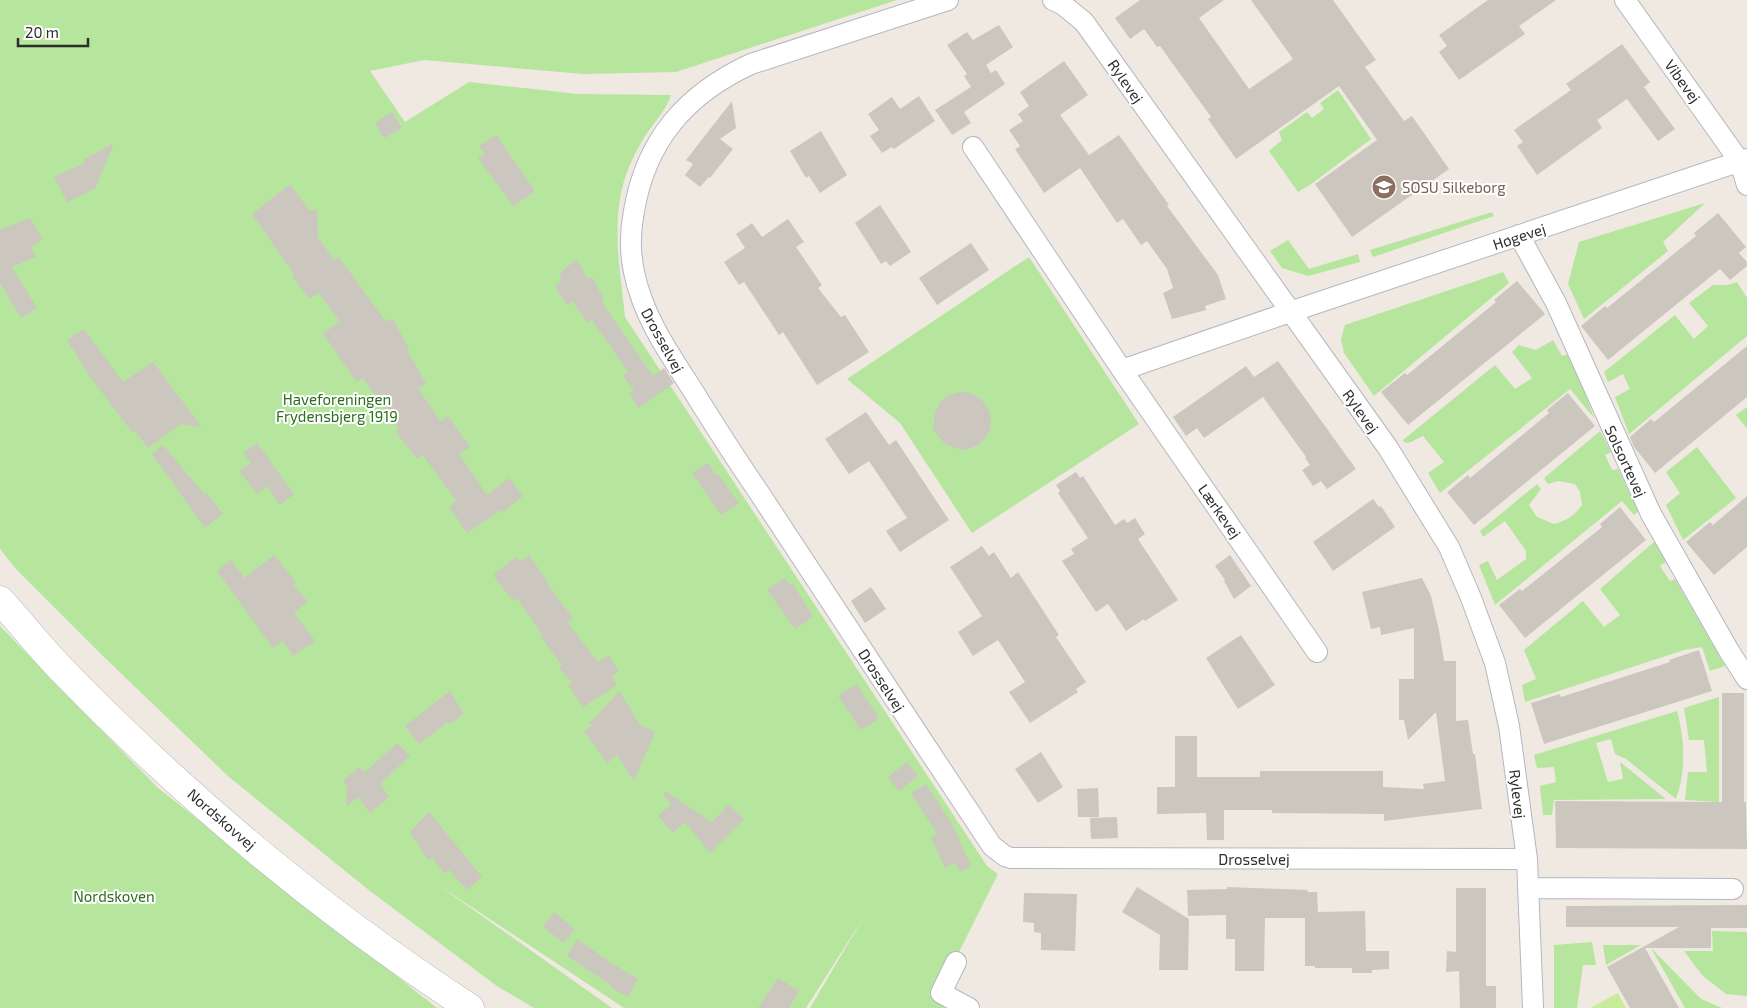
<svg xmlns="http://www.w3.org/2000/svg" width="1747" height="1008" font-family="'Exo 2',sans-serif">
<style>
.green{fill:#b6e59e}
.pitch{fill:#c9ec9a}
.building{fill:#cbc7bf}
.lines{fill:none;stroke-linecap:round;stroke-linejoin:round}
.street-casing{stroke:#b4b7c1;stroke-width:22}
.secondary-casing{stroke:#b4b7c1;stroke-width:29}
.street{stroke:#fff;stroke-width:20}
.secondary{stroke:#fff;stroke-width:28}
.labels{text-anchor:middle;dominant-baseline:central;stroke-width:4;stroke-linejoin:round;paint-order:stroke}
.street-label{font-size:15px;fill:#2e2e2e;stroke:#fff}
.education-label{font-size:15px;fill:#785e54;stroke:#fff;text-anchor:start}
.park-label{font-size:15px;fill:#2c6e1b;stroke:#fff}
</style>
<rect width="100%" height="100%" fill="#efe9e1"/>
<path class="green" d="M0 0H897L676 72 583 74 424 60 370 71 405 122 469 82 578 94 671 95C666 111 654 122 645 136 639 146 633 157 629 167 609 216 620 267 625 317L987 866 998 874 936 998 954 1008H810L865 915 806 1008H624L437 884 612 1008H534L497 986 370 891 229 777 104 657 17 570 0 549Z
M1338 90 1371 139 1310 185 1298 192 1269 151 1282 140 1279 132 1307 112 1312 118 1324 109 1320 103Z
M1705 203 1663 242 1668 251 1584 319 1568 284 1579 242Z
M1492 212 1494 216 1373 257 1370 250Z
M1288 240 1309 269 1358 254 1360 262 1308 276 1282 268 1270 251Z
M1029 257 1139 424 972 533 900 423 847 379Z
M1503 272 1509 283 1374 396 1344 353 1341 339 1345 325Z
M1737 282 1747 298V336L1629 434 1615 397 1630 389 1623 374 1608 382 1604 372 1675 315 1694 339 1708 326 1689 303 1713 285H1728Z
M1553 340 1562 356 1571 354 1594 418 1570 389 1440 493 1428 473 1444 462 1423 436 1411 442 1405 443 1403 440 1495 365 1515 389 1532 378 1512 352 1519 345 1536 350Z
M1747 407V429L1736 415Z
M1600 431 1611 452 1605 455 1612 470 1618 469 1638 511 1634 515 1622 501 1495 605 1479 565 1488 561 1497 580 1526 559V551L1505 521 1483 537 1480 531 1537 484 1541 489 1529 505 1537 517 1554 524C1566 521 1574 516 1582 505L1580 492 1575 484 1558 481 1548 484 1544 478Z
M1697 447 1736 498 1683 540 1666 505 1680 493 1666 472Z
M1655 541 1666 562 1660 566 1670 581 1675 579 1725 666 1710 671 1702 647 1684 650 1525 702 1522 685 1536 679 1524 650 1583 601 1604 627 1620 615 1600 589Z
M0 626 158 788 437 1008H0Z
M1719 697V802L1685 800 1688 772H1707L1704 740H1689L1684 708Z
M1677 711C1685 739 1686 772 1676 799L1626 759 1615 754 1611 739 1596 743 1608 782 1623 779 1620 762 1666 799 1554 800 1552 815H1543L1540 786 1556 782 1554 767 1537 768 1534 755Z
M1712 931 1747 932V996L1726 994 1702 975 1684 951H1713Z
M1592 942 1596 965H1583L1577 1008H1554V945Z
M1603 945H1641L1606 965Z
M1651 948 1701 999 1722 1008H1685Z"/>
<path class="pitch" d="M1618 993 1626 1008H1592V1007Z"/>
<path class="building" d="M1140 0H1224L1199 18 1249 89 1293 59 1251 0H1333L1376 60 1365 67 1404 121 1412 116 1449 169 1352 237 1315 184 1377 140 1339 86 1236 159 1208 119 1211 117 1160 46 1157 47 1144 29 1130 39 1115 18Z
M1488 0H1556L1519 26 1525 34 1459 80 1439 52 1447 46 1439 35Z
M999 25 1013 47 986 65 991 73 996 70 1005 84 964 112 971 123 952 135 935 110 971 87 964 76 967 74 947 45 967 32 973 40Z
M1622 44 1650 82 1644 87 1675 129 1658 141 1627 99 1597 120 1602 128 1537 175 1517 146 1523 142 1514 130 1571 90 1566 84Z
M1064 61 1088 95 1060 115 1089 155 1119 135 1169 205 1167 206 1218 275 1226 299 1205 306 1206 310 1172 319 1163 293 1173 288 1167 269 1147 241 1141 245 1123 219 1117 223 1080 168 1044 193 1015 149 1020 146 1009 130 1023 121 1018 114 1029 106 1020 92Z
M919 96 935 121 894 149 892 147 882 153 870 136 879 130 868 114 892 97 900 109Z
M732 101 736 128 720 139 733 149 710 178 709 177 700 187 685 175 693 164 686 160Z
M392 112 402 128 384 138 375 123Z
M821 131 847 175 820 193 809 176 806 178 790 151Z
M496 135 535 191 513 206 478 158 485 154 479 146Z
M114 143 95 189 67 202 54 177 85 163 83 160Z
M290 184 310 211 317 210 318 237 334 260 339 257 386 322 392 318 409 348 407 350 426 384 418 389 441 421 448 416 470 447 459 454 487 495 509 478 523 496 503 512 501 510 467 533 449 507 456 501 423 455 417 459 402 440 396 432 399 429 363 378 357 382 323 334 340 321 318 293 309 299 292 276 294 274 252 214Z
M880 205 911 252 890 266 886 261 881 264 855 223Z
M1718 213 1746 247 1739 253 1747 262V266L1730 280 1720 269 1608 360 1581 326 1605 306 1607 308 1696 236 1694 233Z
M30 218 43 239 31 247 36 257 12 267 37 308 21 318 0 283V230Z
M788 219 804 242 796 247 822 285 818 288 841 317 845 315 869 352 817 385 783 332 779 335 744 282 739 285 724 262 745 248 736 234 752 223 762 237Z
M971 243 989 270 937 305 919 278Z
M577 259 588 279 592 277 604 299 601 301 653 376 664 368 674 383 639 408 629 394 634 390 623 376 628 372 592 320 588 323 572 301 567 305 555 287 560 283 561 272Z
M1517 281 1545 314 1408 425 1381 392 1405 373 1407 375 1496 302 1494 300Z
M84 329 123 382 153 362 202 427 181 424 148 448 135 431 132 432 88 374 67 340Z
M1747 346V397L1655 473 1634 447 1630 437 1651 419 1654 422Z
M1278 361 1356 469 1327 489 1321 481 1313 486 1302 470 1310 465 1305 458 1306 457 1263 397 1204 438 1197 428 1186 436 1173 417 1246 366 1254 377Z
M960 392 971 393 981 399 988 408 991 418 990 430 984 440 976 446 965 450 954 448 944 443 933 429 935 412 940 402 949 395Z
M1568 393 1595 426 1474 525 1447 492 1468 475 1470 478 1549 413 1547 410Z
M866 412 889 445 896 440 949 520 900 552 886 531 907 518 869 461 849 474 825 439Z
M257 443 294 494 280 505 267 486 257 494 239 471 251 463 243 453Z
M163 445 204 494 206 492 223 514 205 528 152 454Z
M708 463 716 475 718 474 739 503 721 515 692 473Z
M1076 472 1080 478 1083 476 1115 525 1124 519 1127 523 1135 518 1145 534 1138 539 1178 600 1145 621 1144 619 1126 631 1108 604 1096 612 1062 561 1074 554 1071 549 1088 538 1058 493 1060 491 1056 485Z
M1747 496V547L1714 575 1686 542 1710 522 1713 525Z
M1373 499 1379 507 1381 506 1395 527 1333 571 1313 542Z
M1620 507 1646 540 1525 638 1499 605 1520 589 1522 591 1602 527 1600 524Z
M982 546 989 556 994 552 1011 578 1018 572 1059 635 1056 637 1086 682 1076 689 1078 692 1030 723 1009 692 1025 682 998 640 973 656 958 632 982 616 950 567Z
M274 555 296 582 293 584 308 602 294 613 315 641 293 656 283 641 273 648 217 571 231 560 244 578Z
M529 555 548 582H546L573 618 567 622 598 662 608 655 619 671 612 676 617 685 583 707 568 685 572 682 559 668 562 666 541 637 543 636 517 598 513 601 493 575 516 557 520 562Z
M1230 555 1251 586 1234 599 1224 581 1225 580 1215 566Z
M785 578 791 586 793 584 813 617 795 629 767 590Z
M1422 578 1431 596 1439 630 1444 661H1456V721L1468 720 1473 754H1475L1482 809 1384 821V814L1272 813V810H1224V840H1207L1206 813 1157 814V787H1175V736H1197V777H1260V771H1383V787L1424 789 1423 784 1445 781 1436 712 1408 740 1404 720H1399V679H1414V628L1381 635 1380 627 1371 629 1362 592Z
M871 587 886 609 865 623 851 601Z
M1241 635 1275 685 1238 709 1206 658Z
M1699 650 1712 691 1544 744 1531 703 1560 694 1561 697 1670 662 1669 660Z
M856 684 878 716 876 717 878 719 861 730 838 696Z
M450 691 464 714 449 724 448 722 419 744 405 726Z
M619 691 640 725 655 732 634 781 617 755 607 763 584 731 592 726 589 722 595 718Z
M1722 693H1744V802H1746L1747 849 1556 848 1555 801 1722 802Z
M397 743 410 756 380 784 389 796 385 799 386 800 370 813 358 797 346 807 347 787 343 781 359 767 364 773Z
M1041 752 1063 787 1038 803 1015 769Z
M907 762 918 776 899 791 888 777Z
M926 784 952 824 971 866 961 872 955 863 945 868 931 838 937 834 911 793Z
M1098 788 1099 817H1078L1077 789Z
M665 791 712 822 729 804 744 819 710 853 685 822 673 833 658 816 671 804 663 793Z
M429 812 482 877 467 890 449 870 445 874 432 858 427 859 410 832Z
M1117 817 1118 838 1091 839 1090 818Z
M1137 887 1189 919 1188 970H1159L1160 935 1122 912Z
M1227 887 1308 890 1307 892H1317L1318 912 1365 911 1366 951H1389V969L1372 970V973H1352V968H1315V966H1305V918H1265L1264 971H1235V939H1226V915L1188 916 1187 890 1227 889Z
M1456 888H1486V986H1496V1008H1460L1459 971 1446 972 1447 951 1456 952Z
M1024 893 1077 894 1075 951 1041 950V933L1034 932V923L1023 922Z
M1747 905V928H1711V948H1645L1679 1008H1630L1607 967 1679 927H1566V906Z
M554 912 575 929 564 943 543 927Z
M577 939 613 964 638 979 628 997 611 988 612 986 581 965 567 956Z
M778 978 799 991 789 1008H758Z"/>
<g class="lines">
<defs>
<path id="street" d="M948 0 751 64C686 94 646 140 634 211 630 231 630 253 634 272 643 316 668 352 692 389 713 423 734 456 756 488 835 608 913 727 992 846L1005 856 1011 858 1527 859
M1053 0 1062 4 1084 22 1388 448 1449 547 1471 598 1495 663 1509 726 1527 859 1533 1008
M1625 0 1740 162 1747 185
M973 147 1122 370 1317 652
M1519 235 1556 303 1651 514 1729 651 1747 679
M1122 370 1290 312 1747 159
M1529 888 1733 889
M956 962 941 993 969 1008"/>
<path id="secondary" d="M0 600C20 622 39 646 60 668 183 795 321 911 470 1008"/>
</defs>
<use href="#street" class="street-casing"/>
<use href="#secondary" class="secondary-casing"/>
<use href="#street" class="street"/>
<use href="#secondary" class="secondary"/>
</g>
<defs>
<symbol id="school-disc" viewBox="-11 -11 22 22"><circle r="9.5" fill="#8d6e63" stroke="#fff"/><path d="M0-5L7-2L0 1L-7-2ZM-4 1L0 2.5L4 1V4Q0 6-4 4Z" fill="#fff"/></symbol>
</defs>
<g fill-rule="evenodd">
<use href="#school-disc" x="1370" y="173" width="28" height="28"/>
</g>
<g class="labels">
<g class="street-label">
<text transform="translate(1126 81) rotate(55)">Rylevej</text>
<text transform="translate(1683 81) rotate(54)">Vibevej</text>
<text transform="translate(1519 236) rotate(-18)">Høgevej</text>
<text transform="translate(663 340) rotate(61)">Drosselvej</text>
<text transform="translate(1361 411) rotate(54)">Rylevej</text>
<text transform="translate(1626 461) rotate(65)">Solsortevej</text>
<text transform="translate(1220 511) rotate(55)">Lærkevej</text>
<text transform="translate(882 680) rotate(57)">Drosselvej</text>
<text transform="translate(1518 794) rotate(83)">Rylevej</text>
<text transform="translate(222 819) rotate(41)">Nordskovvej</text>
<text x="1254" y="859">Drosselvej</text>
</g>
<g class="education-label">
<text x="1402" y="187">SOSU Silkeborg</text>
</g>
<g class="park-label">
<text x="337" y="399">Haveforeningen<tspan x="337" dy="17">Frydensbjerg 1919</tspan></text>
<text x="114" y="896">Nordskoven</text>
</g>
</g>
<path d="M18 38v8h70v-8" fill="none" stroke="#2e2e2e" stroke-width="2.5"/>
<text x="25" y="38" font-size="15" fill="#2e2e2e" stroke="#ffffff" stroke-width="4" paint-order="stroke">20 m</text>
</svg>
